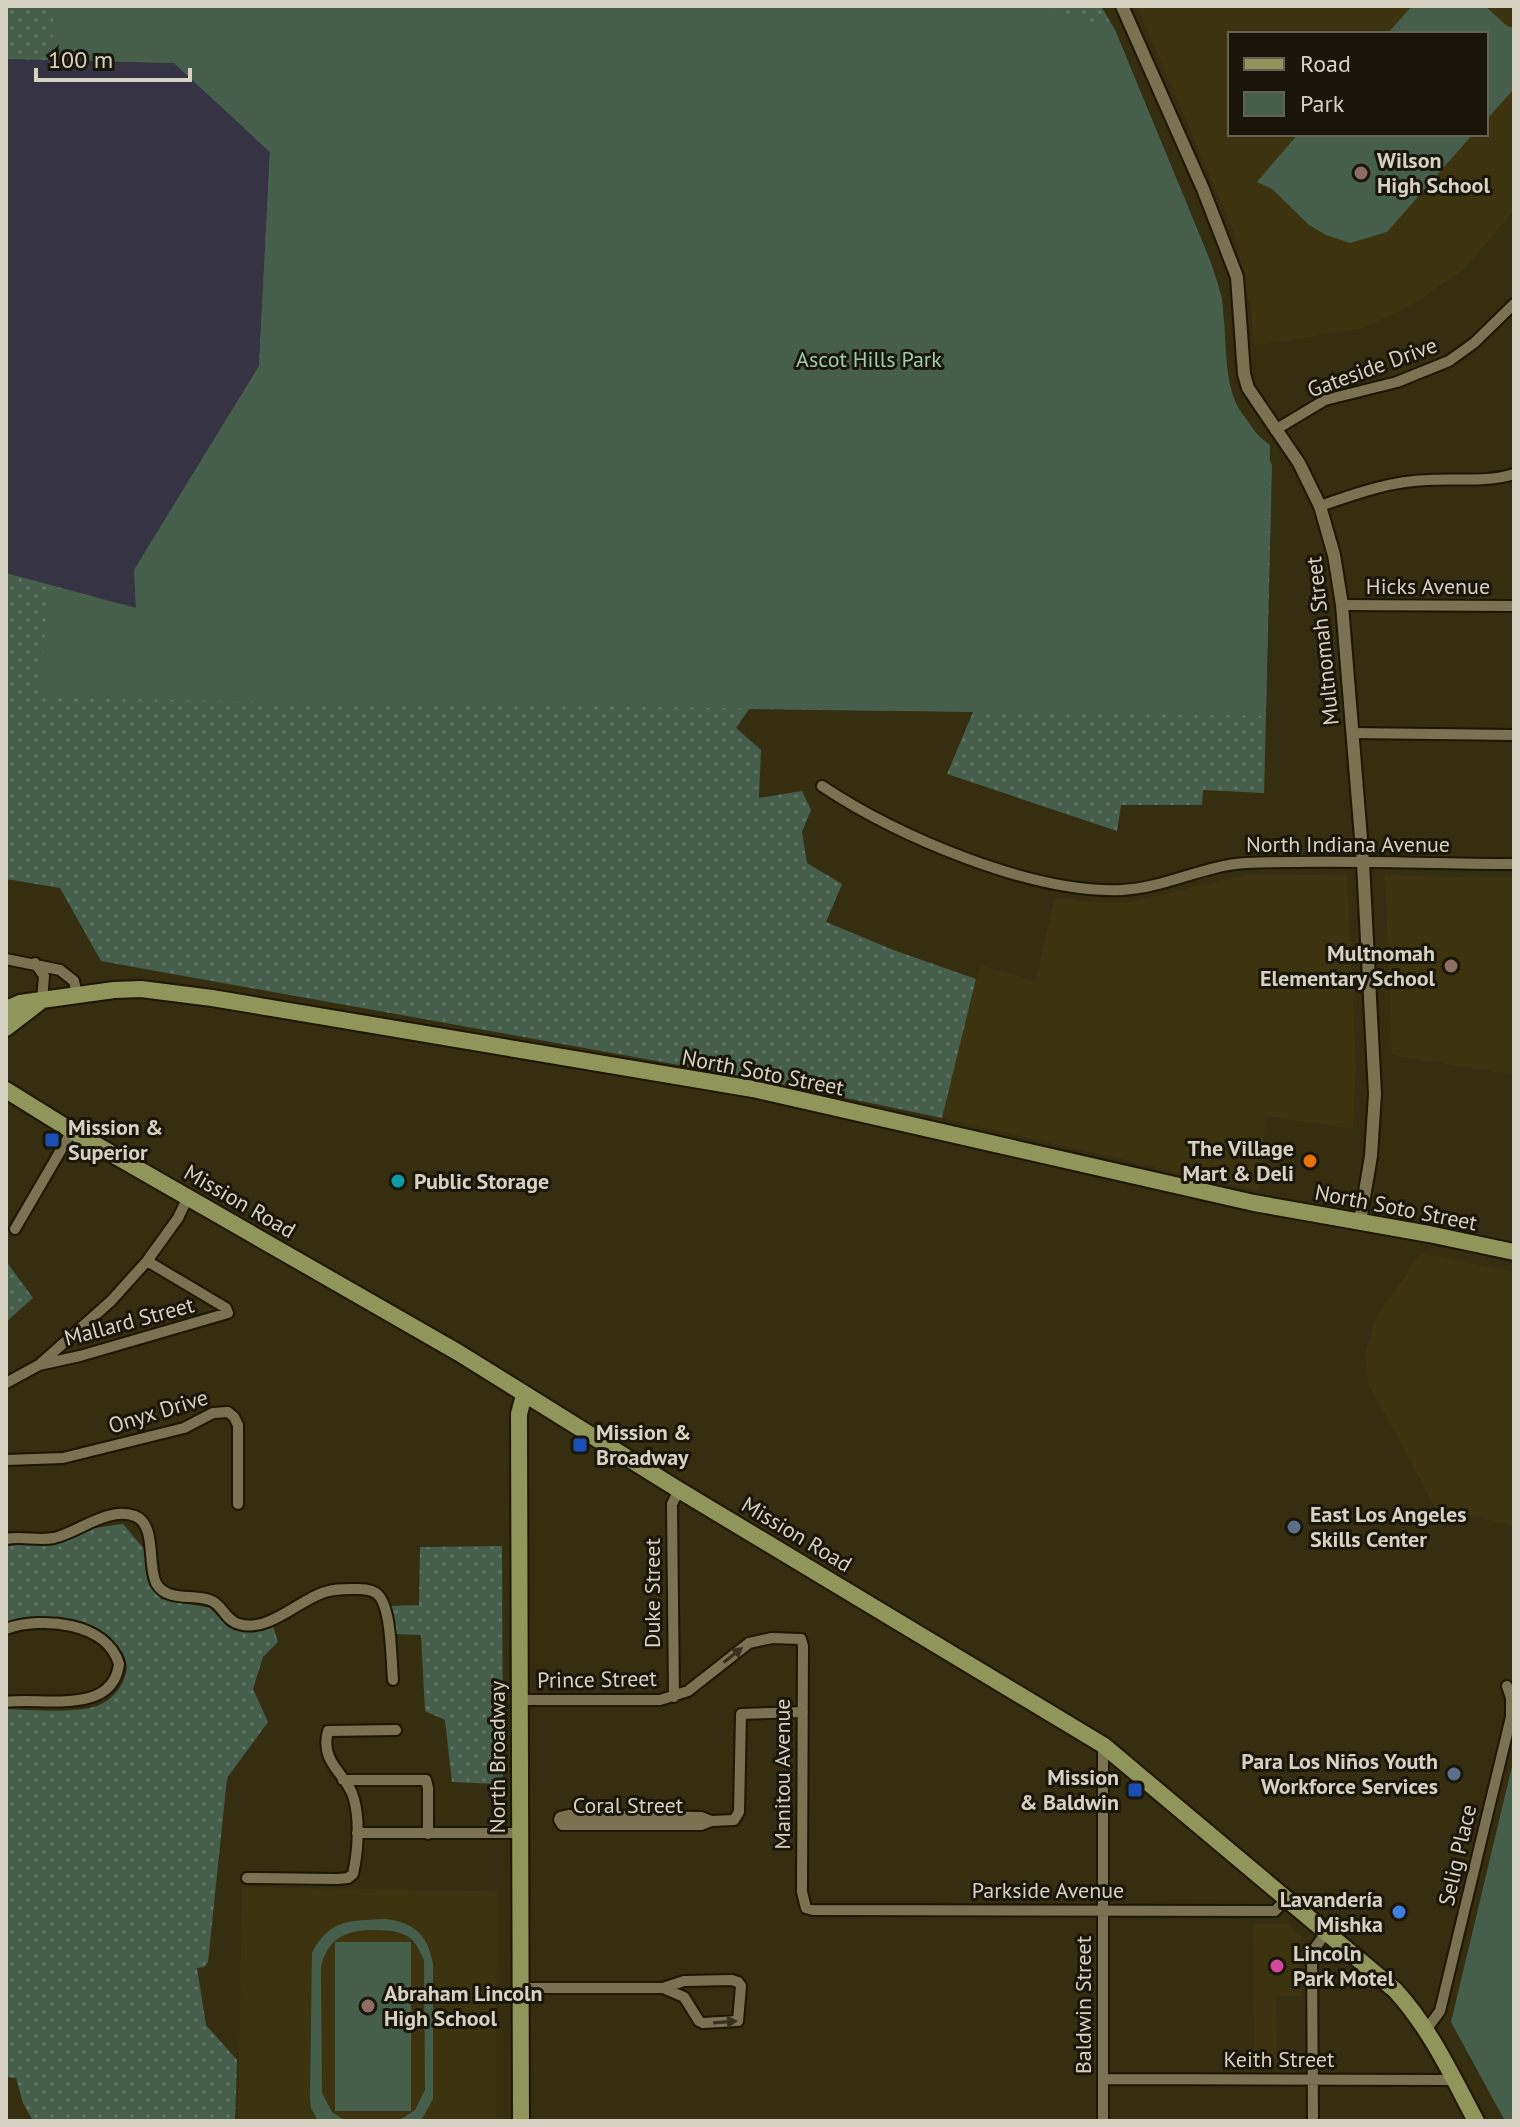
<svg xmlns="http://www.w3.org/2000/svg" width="1520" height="2127" font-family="'PT Sans',sans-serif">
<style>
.built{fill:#3d330e;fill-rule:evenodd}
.industrial{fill:#353344}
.grass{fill:url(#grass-dots)}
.park{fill:#455f4c}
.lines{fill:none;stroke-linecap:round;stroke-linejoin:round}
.minor-casing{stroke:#1d1600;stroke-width:14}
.tertiary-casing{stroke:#1d1600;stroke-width:16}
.primary-casing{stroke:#1d1600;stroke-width:20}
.minor{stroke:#7b7254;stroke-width:10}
.tertiary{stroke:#7b7254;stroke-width:12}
.primary{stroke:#8f955b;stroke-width:16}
.oneway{fill:#373220}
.education-dot{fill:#8d6e63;stroke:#1a160a;stroke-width:3}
.transit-dot{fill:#1a4fb4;stroke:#1a160a;stroke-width:3}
.food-dot{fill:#e8710a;stroke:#1a160a;stroke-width:3}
.culture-dot{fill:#0f9aa8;stroke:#1a160a;stroke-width:3}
.service-dot{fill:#5c6f8a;stroke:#1a160a;stroke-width:3}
.shop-dot{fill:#3f7fe0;stroke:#1a160a;stroke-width:3}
.hotel-dot{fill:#d1479c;stroke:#1a160a;stroke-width:3}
.labels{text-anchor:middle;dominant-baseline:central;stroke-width:6;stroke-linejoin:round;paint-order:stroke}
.poi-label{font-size:22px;font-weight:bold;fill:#d6d2c1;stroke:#1a160a;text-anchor:start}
.park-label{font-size:22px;fill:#9bcda9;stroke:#1a160a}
.street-label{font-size:22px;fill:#d6d2c1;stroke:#1a160a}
</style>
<defs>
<pattern id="grass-dots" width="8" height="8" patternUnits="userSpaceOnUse" patternTransform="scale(2)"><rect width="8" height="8" fill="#455f4c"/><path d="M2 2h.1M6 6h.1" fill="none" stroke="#5f7564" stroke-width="1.8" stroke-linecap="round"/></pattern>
</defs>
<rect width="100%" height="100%" fill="#362e11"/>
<path class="built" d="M1137 6H1514V211L1463 270 1411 306 1363 328 1253 346 1251 311 1235 235ZM1230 34H1486V134H1230Z
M1251 874 1347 875 1356 1065 1353 1129 1266 1116 1259 1191 942 1118 980 965 1036 981 1055 897 1093 903 1129 902Z
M1385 875 1514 878V1075L1392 1055Z
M1421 1253 1514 1272V1526L1435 1507 1368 1383 1365 1356 1377 1313H1379Z
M242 1887 497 1891 496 2121H238Z
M1253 1924H1287L1301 1937V1996H1276L1277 2066H1254Z"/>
<path class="industrial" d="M6 59 174 63 271 152 259 366 134 570 136 608 6 573Z"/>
<path class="grass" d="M6 6H1101L1115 30 1202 242 1222 298 1227 380 1233 400 1258 436 1272 465 1264 793 1203 790 1202 805H1121L1117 831 947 774 973 712 749 709 736 728 761 750 759 798 802 791 811 810 802 832 807 863 842 884 826 922 896 951 976 979 942 1118 746 1077 101 961 60 888 6 879V573L136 608 134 570 259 366 270 152 174 63 6 59Z
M6 1261 33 1298 6 1322Z
M123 1524 145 1550 147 1576 161 1599 210 1608 227 1626 244 1632 273 1626 278 1642 263 1657 253 1689 268 1722 227 1778 208 1962 204 1967 197 1968 206 2025 237 2060 235 2121H33L23 2103 16 2078 6 2077V1709C28 1710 80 1714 99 1705 111 1700 120 1690 124 1679 144 1636 54 1612 24 1618 18 1619 12 1621 6 1623V1546L40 1543 88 1529Z
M502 1546 503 1776 496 1784 452 1782 445 1720 425 1711 421 1635 396 1634 390 1606 419 1605 420 1547Z"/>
<path class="park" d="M54 6H1038L1115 30C1139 88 1163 146 1187 204 1198 233 1217 271 1222 302 1230 359 1217 404 1270 445L1266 716 39 698 49 586 136 608 134 570 259 366 270 152 174 63 51 60Z
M1412 6H1485L1507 26 1514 28 1513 90 1486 120V34H1387Z
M1298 134H1473L1387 232 1350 243 1326 235 1309 225 1272 189 1257 182Z
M1514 1758V2121H1505L1451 2022Z
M385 1919C414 1922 428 1935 433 1964V2099L421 2121H398L415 2110 425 2090 424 1960C420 1952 417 1944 410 1938 399 1930 386 1930 373 1930 346 1930 327 1939 321 1967L322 2093 332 2112 346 2121H318L311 2108 310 2098 312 1953C330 1918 350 1921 385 1919Z
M335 1942H411V2111H335Z"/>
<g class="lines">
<defs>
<path id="minor" d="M1275 430 1325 400 1397 382 1449 361 1474 343 1514 304
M1320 506C1355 494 1390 481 1428 480 1458 478 1485 483 1514 474
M1342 605 1514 606
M1352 733 1514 735
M822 786C897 836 1032 894 1122 890 1165 888 1204 865 1247 863 1335 859 1425 864 1514 864
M6 959 60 970 74 981 77 995
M35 963 44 976 42 1000
M15 1229 72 1131
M39 1365 80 1356 228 1313 226 1308 147 1261
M6 1383 39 1365 111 1301 147 1261 178 1218 188 1197
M6 1460 63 1458 184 1428 213 1413 228 1412 234 1417 238 1425V1504
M6 1539C22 1536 38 1541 54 1538 79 1532 109 1506 135 1516 157 1525 147 1565 156 1583 167 1603 195 1593 212 1601 223 1606 226 1621 239 1624 267 1633 297 1602 322 1593 332 1589 342 1589 352 1589 360 1589 368 1588 376 1593 392 1604 391 1660 393 1680
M6 1629C41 1616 107 1622 119 1664 113 1716 42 1697 6 1702
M674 1697 672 1504 679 1490
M519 1700H660L688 1691 749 1643 772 1638 801 1639 803 1646 802 1892 806 1908 813 1910 1275 1911 1285 1900
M1103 1745V2121
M343 1780H426L428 1788V1834
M559 1820 562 1825H701L711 1821 734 1820 739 1812 741 1714 803 1712
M559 1820 560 1817 568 1815 701 1817 711 1821
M357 1833H518
M247 1878 338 1879 348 1878 353 1874C358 1852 360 1821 354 1799 348 1774 319 1764 328 1731L396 1730
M520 1988H663L684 1981 732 1980 738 1982 741 1986 738 2021 703 2023 699 2021 684 1997 663 1988
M1426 2030 1440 2011 1511 1717V1698L1507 1686
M1103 2079 1454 2080
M1313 2121 1312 1952 1326 1933"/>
<path id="tertiary" d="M1122 6 1203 189 1237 277 1244 374 1248 388 1299 463 1320 506 1334 555 1342 605 1363 863 1375 1094 1371 1156 1360 1221"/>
<path id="primary" d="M6 1009 20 1003 114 990 141 989 212 998 753 1089 1254 1203 1429 1234 1514 1252
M6 1028 41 1001
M6 1090 72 1131 459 1353 679 1490 1103 1745 1395 1990C1430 2028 1452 2076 1476 2121
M521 2121 519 1414 524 1395"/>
</defs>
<use href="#minor" class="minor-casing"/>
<use href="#tertiary" class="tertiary-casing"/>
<use href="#primary" class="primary-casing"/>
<use href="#minor" class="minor"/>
<use href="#tertiary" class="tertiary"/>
<use href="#primary" class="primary"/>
</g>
<defs><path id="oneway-solid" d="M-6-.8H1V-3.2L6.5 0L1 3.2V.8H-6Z" transform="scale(2)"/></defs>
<g class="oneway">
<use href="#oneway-solid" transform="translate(733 1655) rotate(-38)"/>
<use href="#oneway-solid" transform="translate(725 2022) rotate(-4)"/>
</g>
<g class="education-dot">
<circle cx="1361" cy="173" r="8"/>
<circle cx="1451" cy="966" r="8"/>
<circle cx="368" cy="2006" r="8"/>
</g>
<g class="transit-dot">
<rect x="44" y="1132" width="16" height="16" rx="4"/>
<rect x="572" y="1437" width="16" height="16" rx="4"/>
<rect x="1127" y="1782" width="16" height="16" rx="4"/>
</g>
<circle class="food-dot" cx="1310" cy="1161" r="8"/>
<circle class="culture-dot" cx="398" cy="1181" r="8"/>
<g class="service-dot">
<circle cx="1294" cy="1527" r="8"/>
<circle cx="1454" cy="1774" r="8"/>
</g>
<circle class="shop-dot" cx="1399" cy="1912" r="8"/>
<circle class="hotel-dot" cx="1277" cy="1966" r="8"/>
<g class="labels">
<g class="poi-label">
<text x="1377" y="160">Wilson<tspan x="1377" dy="25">High School</tspan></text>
<text x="1435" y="953" text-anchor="end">Multnomah<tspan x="1435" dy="25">Elementary School</tspan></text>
<text x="68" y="1127">Mission &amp;<tspan x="68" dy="25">Superior</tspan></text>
<text x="1294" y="1148" text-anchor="end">The Village<tspan x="1294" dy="25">Mart &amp; Deli</tspan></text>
<text x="414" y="1181">Public Storage</text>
<text x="596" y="1432">Mission &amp;<tspan x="596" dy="25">Broadway</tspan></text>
<text x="1310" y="1514">East Los Angeles<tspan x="1310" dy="25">Skills Center</tspan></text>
<text x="1438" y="1761" text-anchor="end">Para Los Niños Youth<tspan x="1438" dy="25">Workforce Services</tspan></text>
<text x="1119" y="1777" text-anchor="end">Mission<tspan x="1119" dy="25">&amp; Baldwin</tspan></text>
<text x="1383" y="1899" text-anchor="end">Lavandería<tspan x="1383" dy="25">Mishka</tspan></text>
<text x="1293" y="1953">Lincoln<tspan x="1293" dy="25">Park Motel</tspan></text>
<text x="384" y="1993">Abraham Lincoln<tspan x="384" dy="25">High School</tspan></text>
</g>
<g class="park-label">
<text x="869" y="359">Ascot Hills Park</text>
</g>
<g class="street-label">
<text transform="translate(1372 367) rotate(-20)">Gateside Drive</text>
<text x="1428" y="586">Hicks Avenue</text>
<text transform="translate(1322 641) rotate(-96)">Multnomah Street</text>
<text x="1348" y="844">North Indiana Avenue</text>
<text transform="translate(763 1072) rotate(11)">North Soto Street</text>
<text transform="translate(240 1201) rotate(30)">Mission Road</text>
<text transform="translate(1396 1207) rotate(11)">North Soto Street</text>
<text transform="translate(129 1321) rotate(-15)">Mallard Street</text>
<text transform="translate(158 1411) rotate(-17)">Onyx Drive</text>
<text transform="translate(797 1534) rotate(31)">Mission Road</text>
<text transform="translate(652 1593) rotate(-90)">Duke Street</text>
<text transform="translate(597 1679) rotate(-1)">Prince Street</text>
<text transform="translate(497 1757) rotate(-90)">North Broadway</text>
<text transform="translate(782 1774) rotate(-90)">Manitou Avenue</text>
<text x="628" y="1805">Coral Street</text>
<text transform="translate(1457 1855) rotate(-77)">Selig Place</text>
<text x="1048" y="1890">Parkside Avenue</text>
<text transform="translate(1083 2005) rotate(-90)">Baldwin Street</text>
<text x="1279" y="2059">Keith Street</text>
</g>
</g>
<rect width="1520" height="2127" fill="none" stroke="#d6d2c1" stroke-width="16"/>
<rect x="1228" y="32" width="260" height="104" fill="#1a160a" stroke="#656153" stroke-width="2"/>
<rect x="1244" y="58" width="40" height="12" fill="#8f955b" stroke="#656153" stroke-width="2"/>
<text x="1300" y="72" font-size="24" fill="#d6d2c1">Road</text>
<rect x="1244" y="92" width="40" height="24" fill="#455f4c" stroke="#656153" stroke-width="2"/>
<text x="1300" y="112" font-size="24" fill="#d6d2c1">Park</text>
<path d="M36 68v12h154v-12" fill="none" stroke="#d6d2c1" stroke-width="4"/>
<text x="48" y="68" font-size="24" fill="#d6d2c1" stroke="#1a160a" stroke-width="6" paint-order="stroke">100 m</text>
</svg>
